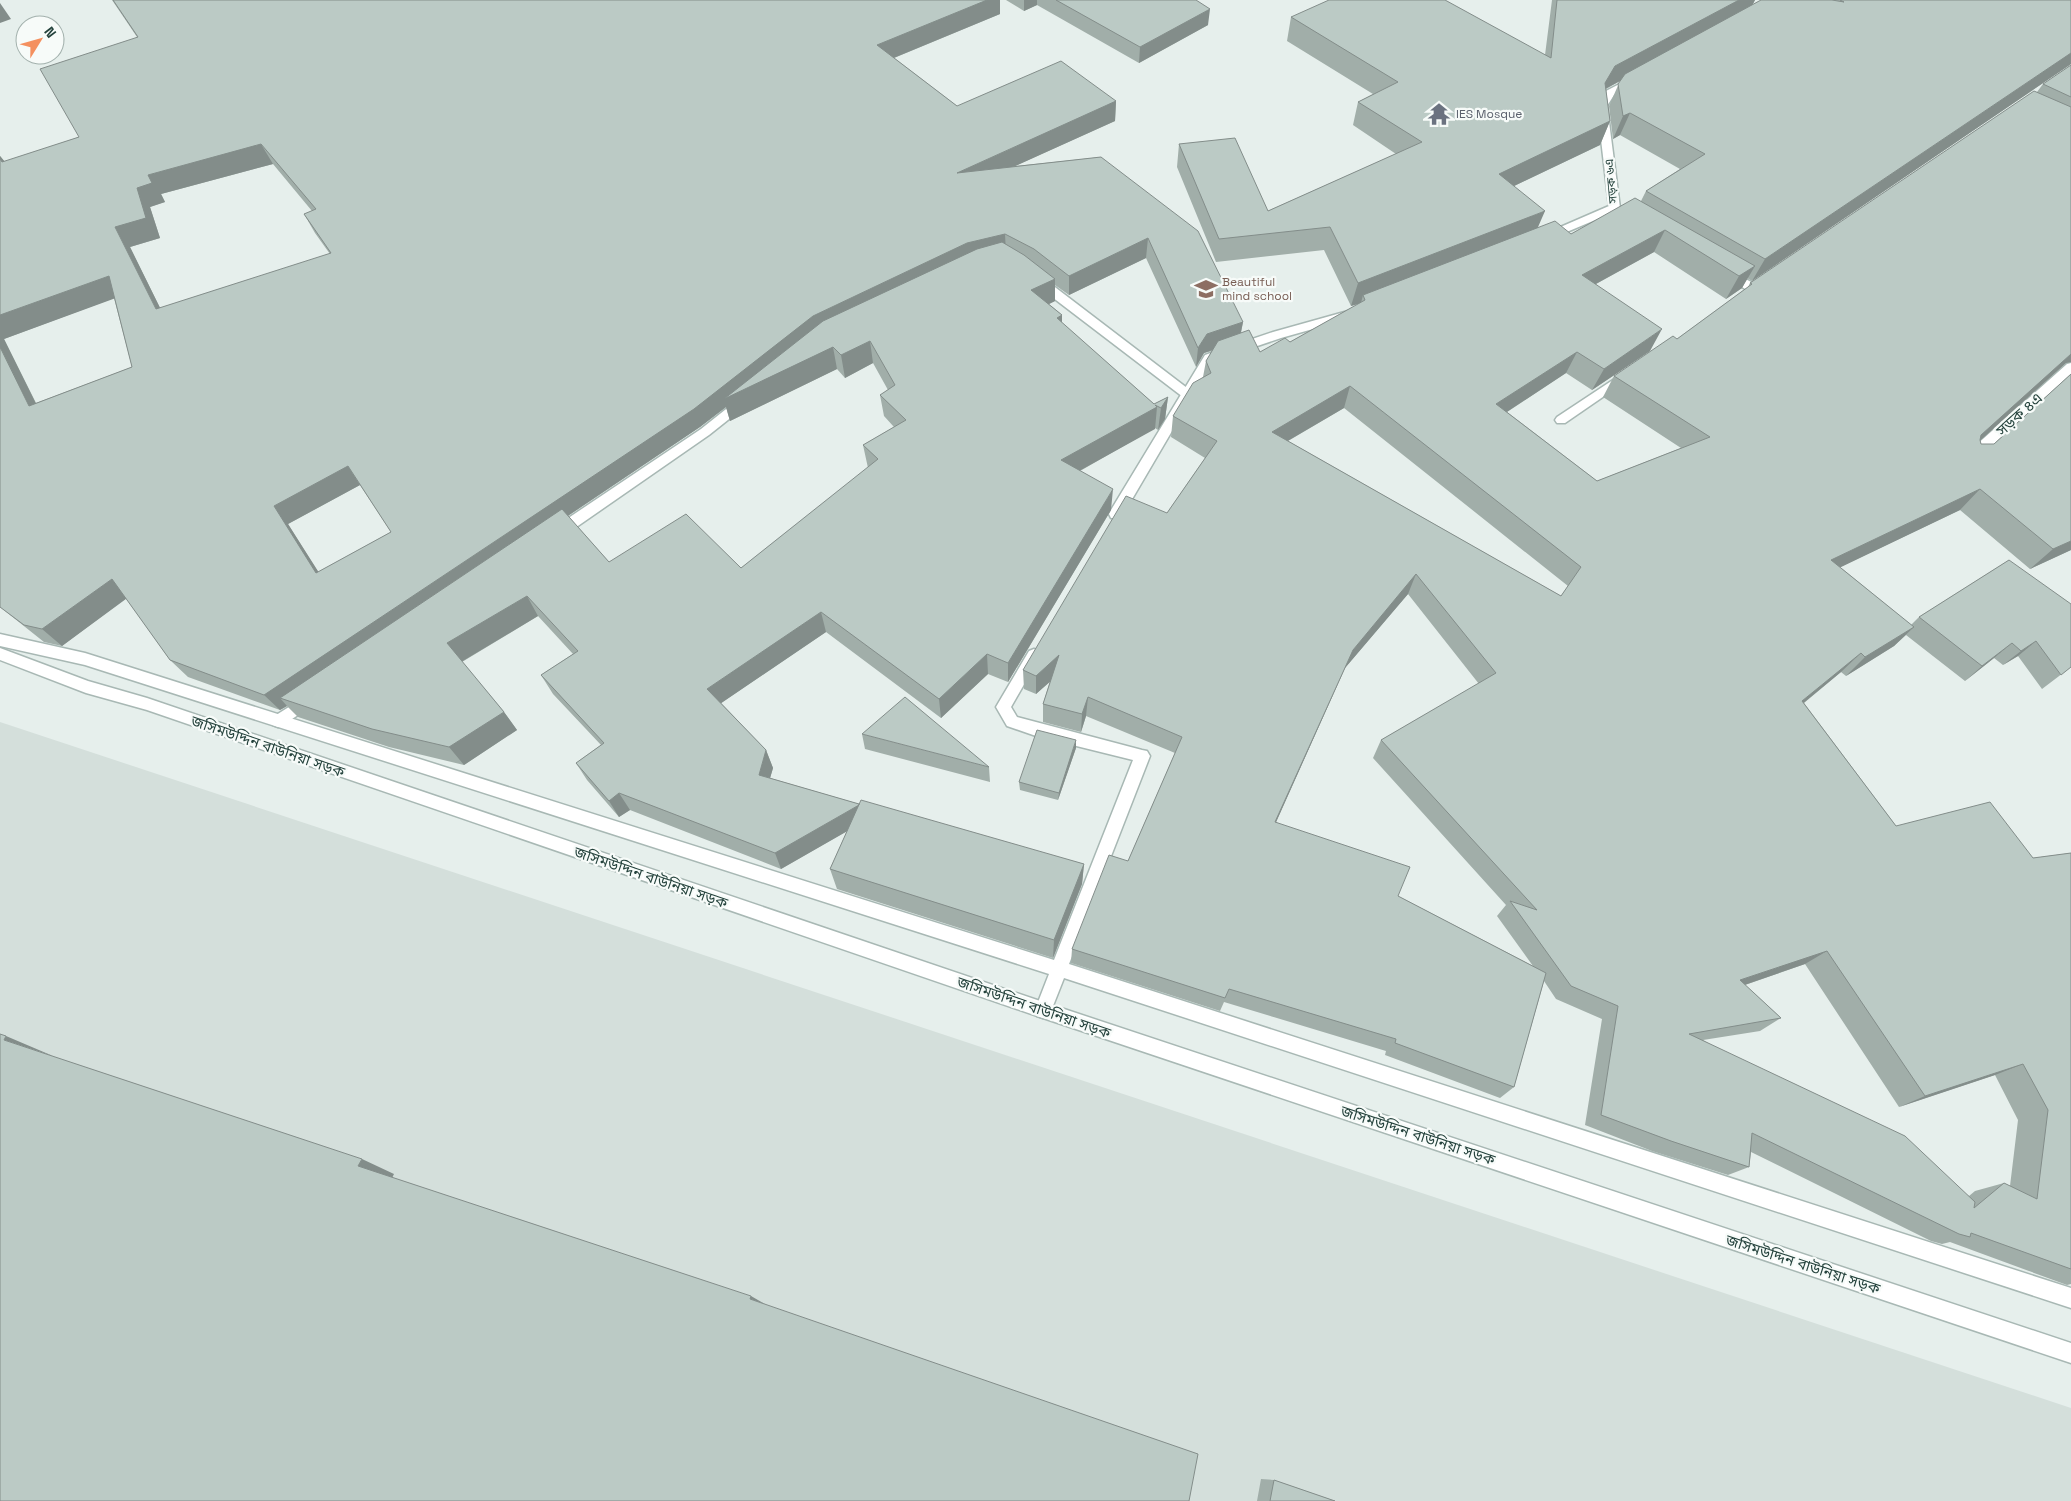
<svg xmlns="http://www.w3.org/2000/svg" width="2071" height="1501" font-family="'Space Grotesk','Noto Sans Bengali',sans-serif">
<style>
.built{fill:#d4dfdb}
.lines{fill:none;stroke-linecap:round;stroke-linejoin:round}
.service-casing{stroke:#a8b8b4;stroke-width:3}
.minor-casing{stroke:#a8b8b4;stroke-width:3}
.tertiary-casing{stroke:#a8b8b4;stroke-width:3}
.service{fill:#fff;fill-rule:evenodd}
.minor{fill:#fff;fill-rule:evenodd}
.tertiary{fill:#fff;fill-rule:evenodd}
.wall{fill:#a1aea9;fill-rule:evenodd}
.shaded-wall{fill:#838d8a}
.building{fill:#bbcac5;stroke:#838d8a;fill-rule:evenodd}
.labels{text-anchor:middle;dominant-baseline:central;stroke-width:4.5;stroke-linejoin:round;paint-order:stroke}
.far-worship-label{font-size:12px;fill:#5b616d;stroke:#f7fbf9;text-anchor:start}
.far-street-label{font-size:12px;fill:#24423c;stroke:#f7fbf9}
.far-education-label{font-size:12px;fill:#785e54;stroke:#f7fbf9;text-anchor:start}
.street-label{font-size:15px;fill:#24423c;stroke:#f7fbf9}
</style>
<rect width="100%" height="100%" fill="#e6efec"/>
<path class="built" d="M0 722 2071 1408V1501H0Z"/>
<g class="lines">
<defs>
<path id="service" d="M1039 277 1043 278 1191 391 1193 394 1191 397H1183L1035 284 1033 281 1035 278Z
M744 397 748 398 750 401 748 404 709 435 562 537H552L550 533 552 529 701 429 740 398Z
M308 695 313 697 315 701 313 705 283 725 278 727 273 725 271 721 273 717Z"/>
<path id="minor" d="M1633 77 1637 78V82L1614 95 1607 106 1620 208 1619 210 1550 239H1542L1540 237 1542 235 1609 206 1597 106 1606 91Z
M1726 269 1757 285 1759 288 1753 292 1749 291 1722 276 1720 273Z
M1348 311 1352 312 1354 315 1352 318 1281 338 1213 361 1121 518H1111L1109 514 1111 510 1205 355 1273 332Z
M2071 363V374L1975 461H1965L1964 458 1965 455 2067 364Z
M1625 372 1629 373 1631 376 1629 379 1565 423H1557L1555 420 1557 417Z
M0 634 85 653 1054 960 1133 760 1036 736 1007 726 996 707 1029 651 1034 649 1039 651 1041 655 1011 707 1017 717 1142 750 1147 751 1150 756 1069 964 2071 1288V1308L1064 978 1049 1016 1043 1018 1037 1016 1035 1010 1049 974 85 665 0 646Z"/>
<path id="tertiary" d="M0 648 88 681 147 698 1043 1002 2071 1343V1363L1043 1018 147 710 86 693 0 660Z"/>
</defs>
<use href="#service" class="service-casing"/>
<use href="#minor" class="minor-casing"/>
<use href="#tertiary" class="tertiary-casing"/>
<use href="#service" class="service"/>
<use href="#minor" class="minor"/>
<use href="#tertiary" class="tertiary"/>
</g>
<path class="wall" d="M112 0H1000V14L894 58 957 106 1116 101 1115 121 1015 166 1101 157 1243 322 1241 333 1260 352 1290 342 1358 304 1351 306 1324 250 1216 262 1177 167 1179 144 1268 211 1396 154 1353 125 1358 102 1373 94 1287 41 1291 17 1545 55 1552 0H1755L1752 5 1761 0H2071V64L1752 281 1747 278 1742 288 1726 299 1654 252 1596 284 1650 351 1592 390 1566 373 1507 412 1597 481 1681 448 1603 397 1614 376 1677 339 1748 287 1750 283 2037 92 2043 84 2071 65V362L2066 363 1980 440 1981 444H1994L2071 374V550L2030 569 1960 510 1840 567 1911 625 1919 617 2009 560 2071 667 2042 689 2018 656 2003 665 1994 658 1965 681 1906 635 1894 646 1846 676 1841 672 1804 703 1896 826 2033 858 2071 853V1284L2067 1285 1950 1242 1942 1244 1931 1241 1751 1152 1749 1167 1728 1175 1652 1151 1585 1125 1602 1019 1556 999 1544 981 1514 1087 1500 1098 1385 1055 1386 1051 1224 1002 1220 1011 1071 963 1072 949 1128 861 1175 753 1086 716 1081 732 1043 722V704L1050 681 1036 694 1024 689 1023 670 1167 513 1205 458 1171 437 1173 416 1203 377 1206 361 1212 351 1204 353 1196 367 1146 258 1069 295 1055 285V301L1049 304 1062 315V323L1154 404 1168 397 1165 419 1158 430 1155 428 1080 471 1111 510 1008 682 988 674 941 718 826 632 721 703 766 750 773 768 770 778 859 804 1084 864 1082 884 1053 958 837 889 830 869 847 831 781 869 630 810 619 817 587 780 576 763 601 745 553 694 541 675 573 654 538 616 462 662 504 712 517 730 464 765 389 747 298 717 287 706 280 710 188 677 170 660 126 598 62 646 44 642 0 607V156L5 162 79 137 137 37ZM1620 81 1609 106 1613 139 1620 135 1680 169 1646 191 1641 201 1571 234 1538 227 1514 186 1600 145 1610 121 1606 89ZM273 164 312 211 304 214 315 233 330 254 160 308 130 247 160 238 150 207 165 202 161 194ZM114 298 132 367 36 403 4 339ZM873 363 888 390 880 395 884 416 894 427 863 445 868 468 741 568 609 562 568 516 700 427 726 407 730 421 837 369 845 378ZM1344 408 1568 586 1561 596 1288 441ZM360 485 391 532 318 572 288 524ZM1408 594 1479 684 1381 740 1373 758 1506 905 1497 916 1533 966 1398 896 1276 822 1345 668ZM1805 964 1899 1107 1995 1075 2018 1120 2010 1186 2004 1183 1975 1191 1969 1196 1703 1040 1760 1031 1781 1018 1745 985Z
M1006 0H1196L1208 25 1139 63 1037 5 1024 11Z
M862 734 989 767 990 782 865 749Z
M1076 748 1058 800 1020 790 1019 782Z
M1261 1479 1274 1480 1335 1501H1257Z"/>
<path class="shaded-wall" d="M987 0H1000V14L879 64 877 45Z
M1024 0H1037V5L1024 11Z
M1739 0H1755L1749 12 1605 89V83L1615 66Z
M0 3 11 19 0 23Z
M1210 9 1208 25 1139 63 1140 47Z
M2071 53V64L1752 281 1765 259Z
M1116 101 1115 121 958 192 957 173Z
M1630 113 1620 135 1613 139 1623 116Z
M1610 121 1600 145 1491 197 1499 174Z
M261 144 273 164 161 194 165 202 150 207 160 238 130 247 170 328 156 309 115 227 137 188 148 175Z
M0 156 5 162 18 182 0 159Z
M1545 211 1535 234 1363 295 1361 303 1351 306 1358 283Z
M1665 230 1654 252 1572 297 1582 275Z
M1005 234 1006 253 833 347 837 369 730 421 726 407 700 427 291 702 280 698 287 706 280 710 264 695 813 316 967 243Z
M1148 238 1146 258 1069 295V276Z
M1755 266 1742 288 1726 299 1739 276Z
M109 276 124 295 4 339 46 424 29 406 0 347V315Z
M1055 279V301L1031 313V290Z
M1062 315V338L1057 318Z
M1243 322 1239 341 1204 353 1196 367 1198 348 1207 334Z
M1662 329 1650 351 1592 390 1604 369Z
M870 341 873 363 845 378 841 355Z
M1577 352 1566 373 1487 425 1496 404Z
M2071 354V362L2066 363 1962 457 1981 435Z
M1350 386 1344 408 1267 453 1272 432Z
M1168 397 1165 419 1158 430 1161 408Z
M1157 407 1155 429 1061 481V460Z
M348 466 360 485 288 524 330 590 316 573 274 506Z
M1113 489 1111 510 1008 682V663Z
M1980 489 1960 510 1814 580 1831 560Z
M2071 541V550L2030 569 2053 549Z
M1416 574 1408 594 1345 668 1269 838 1275 822 1353 650Z
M112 579 130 596 62 646 42 629Z
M527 596 538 616 461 662 447 643Z
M821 612 826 632 714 708 707 689Z
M1914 627 1894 646 1846 676 1865 657Z
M2036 641 2018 656 2003 665 2021 651Z
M2012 643 1994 658 1965 681 1982 666Z
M1861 653 1841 672 1784 719 1802 701Z
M987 654 988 674 941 718 939 699Z
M1059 655V674L1036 694V676Z
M1088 697 1086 716 1081 732 1082 714Z
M504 712 517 730 464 765 449 747Z
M1076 740V748L1058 800 1059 793Z
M766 750 773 768 766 792 759 775Z
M619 793 630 810 619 817 609 801Z
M861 804 865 821 781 869 775 853Z
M1084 864 1082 884 1053 958 1054 940Z
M1827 951 1805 964 1721 993 1740 980Z
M6 1036 53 1056 4 1040Z
M2023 1064 1995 1075 1899 1107 1925 1096Z
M362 1159 394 1174 391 1180 358 1166Z
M751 1296 765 1304 750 1299Z"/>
<path class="building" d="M113 0H987L877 45 957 106 1061 61 1116 101 957 173 1101 157 1198 231 1243 322 1207 334 1198 348 1148 238 1069 276 1034 249 1005 234 967 243 813 316 694 409 264 695 170 660 112 579 42 629 24 625 0 607V347L29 406 132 367 109 276 0 315V159L2 162 79 137 40 69 138 37ZM261 144 316 209 304 214 331 253 156 309 115 227 146 218 137 188 152 183 148 175ZM348 466 391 532 316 573 274 506Z
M1056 0H1196L1210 9 1140 47Z
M1329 0H1445L1551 58 1557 0H1739L1615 66 1605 83 1610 121 1499 174 1545 211 1358 283 1330 227 1219 239 1179 144 1235 138 1268 211 1422 142 1358 102 1398 82 1291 17Z
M1761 0H1832L1844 2 1840 0H2071V53L1765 259 1646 191 1705 154 1630 113 1623 116 1618 84 1625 74Z
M2071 65V97L2043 84Z
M2034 91 2071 107V354L1981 435 1980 440 1981 444H1994L2071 374V541L2053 549 1980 489 1831 560 1914 627 1865 657 1861 653 1802 701 1896 826 1990 802 2033 858 2071 853V1269L1971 1233 1970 1237 1959 1234 1752 1133 1749 1167 1671 1141 1601 1115 1618 1006 1571 986 1510 901 1537 910 1381 740 1496 673 1416 574 1353 650 1275 822 1410 867 1398 896 1546 973 1514 1087 1395 1043 1396 1039 1229 989 1225 998 1072 949 1109 855 1128 861 1182 737 1088 697 1082 714 1043 704 1059 655 1036 676 1023 670 1126 496 1167 513 1217 441 1173 416 1193 383 1211 373 1206 361 1218 341 1249 330 1260 352 1285 338 1290 342 1365 300 1363 295 1555 221 1571 234 1635 198 1755 266 1739 276 1665 230 1582 275 1662 329 1604 369 1577 352 1496 404 1597 481 1710 437 1614 376 1673 336 1677 339 1752 284 1750 283ZM1350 386 1581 567 1561 596 1272 432ZM1827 951 1925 1096 2023 1064 2048 1110 2037 1199 2004 1183 1974 1208 1975 1202 1905 1136 1689 1034 1781 1018 1740 980Z
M1002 242 1024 255 1055 279 1031 290 1062 315 1057 318 1154 404 1168 397 1161 408 1155 405 1157 407 1061 460 1113 489 1008 663 987 654 939 699 821 612 707 689 766 750 759 775 859 804V805L775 853 619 793 609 801 576 763 604 743 541 675 578 651 527 596 447 643 504 712 449 747 372 729 280 698 562 509 609 562 686 514 741 568 878 459 863 445 906 420 880 395 895 385 870 341 841 355 833 347 724 399 823 321 977 249Z
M2009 560 2071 604V667L2061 675 2036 641 2021 651 2012 643 1982 666 1919 617Z
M905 697 989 767 862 734Z
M1037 730 1076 740 1059 793 1019 782Z
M861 800 1084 864 1054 940 830 869Z
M0 1034 6 1036 4 1040 362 1159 358 1166 751 1296 750 1299 1198 1454 1189 1501H0Z
M1274 1480 1335 1501H1270Z"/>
<defs>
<symbol id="temple-bare" viewBox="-9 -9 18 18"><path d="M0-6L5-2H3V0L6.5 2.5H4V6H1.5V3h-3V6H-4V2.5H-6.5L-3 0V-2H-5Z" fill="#6b7280" stroke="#f7fbf9" stroke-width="2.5" paint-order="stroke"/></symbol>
<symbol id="school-bare" viewBox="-9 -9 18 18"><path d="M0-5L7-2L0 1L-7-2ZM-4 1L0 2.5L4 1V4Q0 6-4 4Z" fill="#8d6e63" stroke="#f7fbf9" stroke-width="2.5" paint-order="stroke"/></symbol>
</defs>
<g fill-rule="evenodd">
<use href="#temple-bare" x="1423" y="98" width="32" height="32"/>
<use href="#school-bare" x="1190" y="273" width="32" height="32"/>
</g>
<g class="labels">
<g class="far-worship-label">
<text x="1456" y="114">IES Mosque</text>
</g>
<g class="far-street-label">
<text transform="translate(1611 181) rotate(-95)">সড়ক ৬এ</text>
</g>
<g class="far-education-label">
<text x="1222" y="282">Beautiful<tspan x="1222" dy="14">mind school</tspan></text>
</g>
<g class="street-label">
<text transform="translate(2019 414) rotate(-42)">সড়ক ৪এ</text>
<text transform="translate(268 746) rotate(19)">জসিমউদ্দিন বাউনিয়া সড়ক</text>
<text transform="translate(651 877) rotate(19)">জসিমউদ্দিন বাউনিয়া সড়ক</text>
<text transform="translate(1034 1007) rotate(19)">জসিমউদ্দিন বাউনিয়া সড়ক</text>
<text transform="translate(1418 1135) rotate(18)">জসিমউদ্দিন বাউনিয়া সড়ক</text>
<text transform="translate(1803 1264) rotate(18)">জসিমউদ্দিন বাউনিয়া সড়ক</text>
</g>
</g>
<g transform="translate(40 40) rotate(53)"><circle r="24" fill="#f7fbf9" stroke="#a3b1ad"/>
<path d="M0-4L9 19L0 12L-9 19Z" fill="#f4905f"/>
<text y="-8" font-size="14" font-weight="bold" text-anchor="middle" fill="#24423c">N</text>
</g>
</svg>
